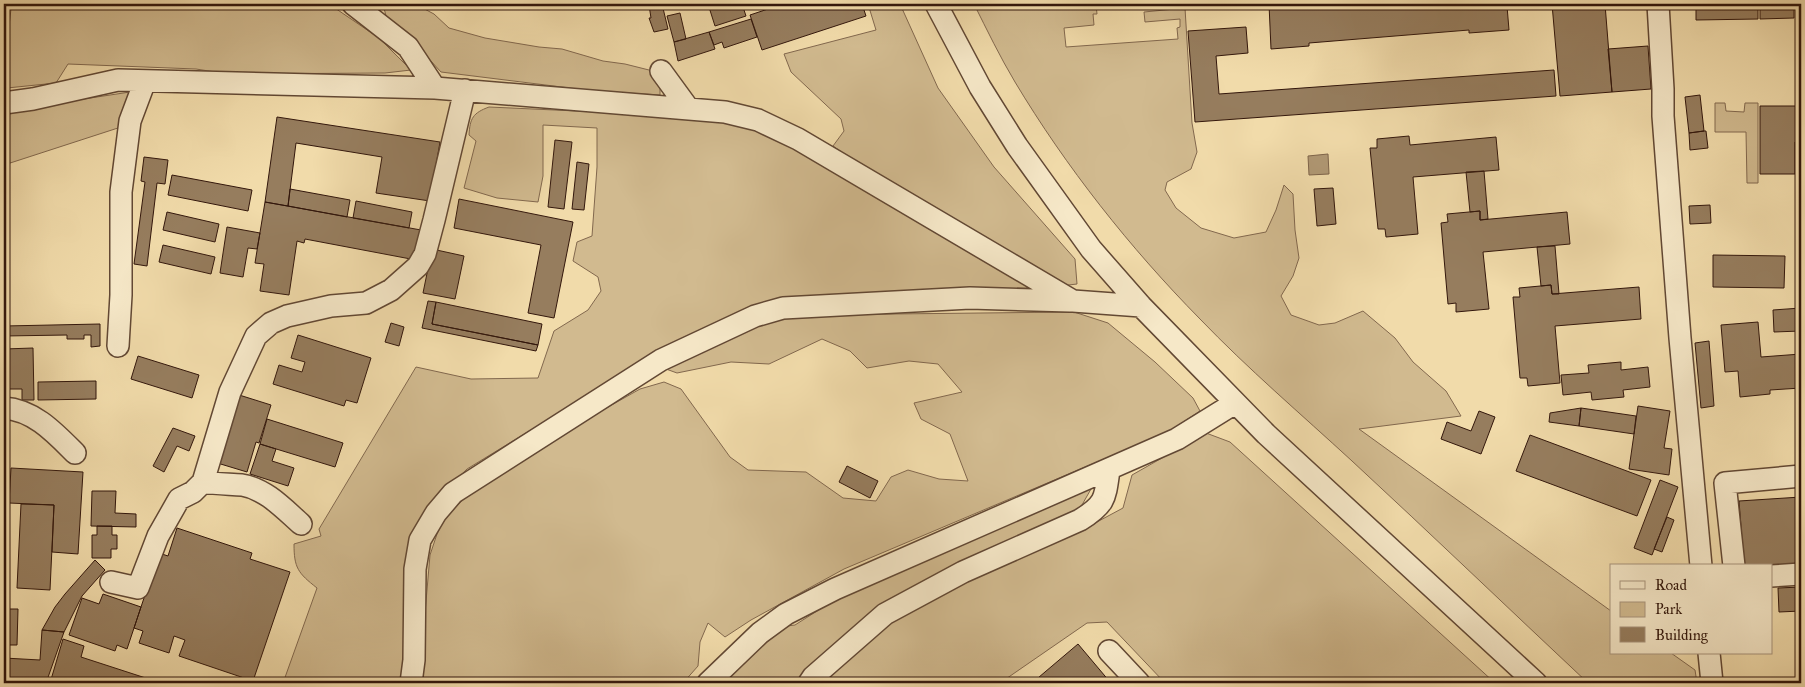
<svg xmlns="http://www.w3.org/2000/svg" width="1805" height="687" font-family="'IM FELL Great Primer',serif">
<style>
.green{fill:#d1ba8f;stroke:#82684e}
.water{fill:#b09874;stroke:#7e644a}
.building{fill:#967d5e;stroke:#33170c}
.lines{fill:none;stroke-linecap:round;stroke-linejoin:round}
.minor-casing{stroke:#624834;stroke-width:24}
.minor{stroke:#f6e8c8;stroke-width:21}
</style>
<rect width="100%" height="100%" fill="#f1dbaa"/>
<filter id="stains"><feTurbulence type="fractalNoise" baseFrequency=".004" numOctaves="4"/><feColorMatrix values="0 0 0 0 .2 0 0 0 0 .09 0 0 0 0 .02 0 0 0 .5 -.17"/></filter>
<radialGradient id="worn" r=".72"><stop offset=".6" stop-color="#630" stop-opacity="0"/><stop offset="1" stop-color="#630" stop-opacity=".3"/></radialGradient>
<path class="green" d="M9 4H329L379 38 411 70 385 73 228 74 196 69 68 64 56 83 7 88 8 35 11 9Z
M383 4H415L434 14 449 28 485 38 539 47 562 49 603 61 625 64 649 70 660 80V95L594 91 441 72 418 47 387 20Z
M868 4H900L938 88 994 167 1075 259 1077 284 1060 286 854 161 833 146 844 131 841 119 791 72 784 54 876 30Z
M974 4H1096L1097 14H1093L1094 25 1064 28 1066 47 1178 39 1177 28 1180 27V19L1145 22 1144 12 1185 8 1192 123 1197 152 1191 169 1167 182 1165 190 1176 208 1201 228 1234 238 1266 232 1276 210 1284 185 1293 194 1295 230 1299 258 1293 276 1281 296 1291 315 1319 325 1335 323 1363 311 1395 338 1413 362 1446 391 1461 416 1359 429 1611 611V653H1671L1695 670 1697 683H1588C1509 609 1431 534 1352 461 1301 414 1248 369 1200 319 1130 248 1066 167 1015 82 1000 57 987 30 974 4Z
M130 92 121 127 4 165V111Z
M1715 103H1725L1726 111 1744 112 1745 103H1758V183H1747L1746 132H1715Z
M489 107 685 116 742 125 783 141 1030 283 1033 291 785 300 616 378 467 469 429 506 405 683H283L317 588C298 573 294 568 294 544L321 536 319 529 416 367 471 379 538 378 554 331 588 310 601 291 598 277 573 261 577 242 592 236 597 167V128L543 125V176L538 202 497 198 464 188 476 141 469 135C470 118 473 113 489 107Z
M1074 312 1108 323 1155 362 1193 398 1200 411 1168 432 844 569 751 620 725 637 708 623 700 642 698 666 683 683H419L430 555 437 534 445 517 465 498 546 442 640 389 664 382 681 389 730 457 748 470 806 472 843 498 876 501 891 477 908 470 939 479 968 481 950 434 921 419 914 403 962 392 938 364 909 361 867 368 850 351 822 339 769 364 731 362 677 373 666 369 768 318 799 315Z
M1206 433 1230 442 1495 683H1165L1107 622 1087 623 1000 683H817L887 622 971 577 1082 530 1123 508 1132 475Z
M1086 487 1091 489 1078 512 961 565 802 683H721L757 650 787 626 795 625 839 597Z"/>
<path class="water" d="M1328 154 1329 174 1309 175 1308 156Z"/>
<path class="building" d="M662 4 668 29 654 32 649 18H651L649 5Z
M708 4H742L746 16 715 26Z
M783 4H862L866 16 762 50 750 15Z
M1269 4H1505V6H1507L1509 30 1469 33V30L1309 43V46L1271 49Z
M1552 4H1605L1612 92 1560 96Z
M1696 4H1758V19L1696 20Z
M1768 4H1794V18L1760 19V8H1768Z
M1798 4H1801V12H1798Z
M680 13 686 39 674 42 667 16Z
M751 19 757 37 724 48 722 42 714 45 709 32Z
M1246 27 1248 53 1216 56 1219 94 1554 70 1556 96 1195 122 1188 31Z
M709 32 715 49 678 61 674 42Z
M1648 46 1651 89 1612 92 1608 49Z
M1700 95 1704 131 1689 133 1685 97Z
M1760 106H1801V142H1795V174H1760Z
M277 117 440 142 430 201 376 193 382 157 296 143 288 206 265 202Z
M1704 131H1706L1708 148 1690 150 1689 133Z
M1409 136 1410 145 1496 137 1499 170 1413 177 1418 234 1386 237 1385 229H1378L1370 148H1377V139Z
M555 140 572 142 564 209 548 207Z
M144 157 168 160 165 184 157 183 147 266 134 264 145 182 141 181Z
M577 162 589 164 584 210 572 209Z
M1484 171 1488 219 1480 220V211L1470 212 1466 172Z
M172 175 252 190 248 211 168 195Z
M1333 188 1336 224 1317 226 1314 189Z
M290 189 350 200 347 217 288 206Z
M459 199 573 222 554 318 528 313 541 245 454 228Z
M356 201 412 212 409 228 353 218Z
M265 202 421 230 416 260 305 239 304 243 297 241 289 295 260 291 264 264 255 263Z
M1710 205 1711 223 1690 224 1689 206Z
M1480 211V220L1567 212 1570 244 1483 252 1489 309 1456 312V303L1448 304 1441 223 1448 222 1447 214Z
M167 212 219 224 215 242 163 230Z
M227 227 260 233 257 249 248 248 243 277 220 273Z
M163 245 215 257 211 274 159 262Z
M1555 246 1559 294H1552L1551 285 1541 286 1537 247Z
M432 249 464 256 455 299 423 293Z
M1713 255 1785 256 1784 288 1713 287Z
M1551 285 1552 294 1639 287 1641 319 1555 326 1560 383 1528 386 1527 378H1520L1513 297H1520L1519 288Z
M428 301 436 302 432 324 538 345 536 351 422 328Z
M436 302 542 324 538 345 432 324Z
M1801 308V331L1774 332 1773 310Z
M1758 322 1761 357 1801 354V388L1770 390V394L1740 397 1738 371 1725 372 1721 325Z
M391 323 404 327 399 346 385 342Z
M100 324V346L91 347V335H84V339H67V335L4 336V326Z
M298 335 371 358 357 403 346 400 344 406 273 384 279 365 302 372 305 362 291 358Z
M1709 341 1714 406 1701 408 1695 343Z
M33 348 34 400H22V389H4V349Z
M138 356 199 375 192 398 131 379Z
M1621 362V370L1648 367 1650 387 1623 390 1624 397 1592 400 1591 392 1563 395 1561 375 1589 373 1588 365Z
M96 381V399L38 400V382Z
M236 394 271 405 259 443 256 442 247 472 214 462Z
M1638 406 1670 411 1664 448 1672 449 1669 475 1629 469Z
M1581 408 1579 426 1549 422 1550 413Z
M1581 408 1636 416 1634 434 1579 426Z
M1479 411 1495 417 1481 454 1441 439 1447 422 1471 431Z
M267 419 343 443 335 467 260 444Z
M173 428 195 436 189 451 177 446 164 472 153 466Z
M1530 435 1651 480 1637 516 1516 471Z
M260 444 276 449 272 461 294 468 288 486 250 474Z
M847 466 878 481 870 498 839 482Z
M11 468 83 472 78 554 52 552 54 505 9 503Z
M1660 480 1678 487 1652 555 1634 548Z
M92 491H116L115 513 136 514V527L91 526Z
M1801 497V564L1744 566 1739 501Z
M21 504 54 505 50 590 17 588Z
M1667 517 1674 520 1662 552 1654 549Z
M97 526H112V535H117V549H111V558H92V535H97Z
M177 528 252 553 250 559 290 572 253 681 179 656 185 640 174 636 169 653 139 643 143 631 134 628 159 553 168 556Z
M4 544 9 545 8 576H4Z
M95 560 105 570 82 596 64 632 42 630 55 607 65 594Z
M1801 587V611L1779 612 1778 588Z
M103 594 141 607 127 649 117 645 115 651 69 635 82 598 99 604Z
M4 609H18L17 645H4Z
M42 630 64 632 46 683H4V658L40 660Z
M63 639 84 646 81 657 158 682 157 683H50Z
M1078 644 1110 682 1109 683H1032Z"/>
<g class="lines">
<defs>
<path id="minor" d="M353 4 408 47 435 88
M936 4 980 87 1017 146 1091 249 1141 306 1266 434 1536 683
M1658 4 1663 89V116L1680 338 1701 566
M661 71 688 108
M4 103 33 99 118 80 435 88 725 112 758 120 798 139 1073 301 1141 306
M118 346 121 295V192L130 121 145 81
M4 408C34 410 55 433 75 453
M203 482C216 484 229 484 242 485 266 489 284 509 301 524
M1734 566 1725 483 1801 476
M1771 576 1801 574
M111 582 138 588 158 536 179 499 193 492 203 482 230 392 256 336 271 323 287 316 331 306 366 303 391 290 418 266 425 254 434 220 465 90
M1109 651 1139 683
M1709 653 1712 683
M411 683 414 660 415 569 420 540 436 513 453 493 661 360 755 316 783 308 970 298 1070 301
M708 683 760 633 786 614 835 589 1177 439 1235 403
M809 683 813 677 885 614 963 572 1080 520C1106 504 1105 498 1109 470"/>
</defs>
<use href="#minor" class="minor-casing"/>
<use href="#minor" class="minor"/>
</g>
<rect width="1805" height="687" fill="none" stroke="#f1dbaa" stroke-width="20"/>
<rect x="5" y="5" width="1795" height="677" fill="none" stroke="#33170c" stroke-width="2.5"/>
<rect x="10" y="10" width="1785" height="667" fill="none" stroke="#33170c"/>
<rect x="1610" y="564" width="162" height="90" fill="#f6e8c8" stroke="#a8947d"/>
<rect x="1620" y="581" width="25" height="8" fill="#f6e8c8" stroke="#a8947d"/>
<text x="1655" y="590" font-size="15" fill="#33170c">Road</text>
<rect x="1620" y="602" width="25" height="15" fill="#d1ba8f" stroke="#a8947d"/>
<text x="1655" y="614" font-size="15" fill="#33170c">Park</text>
<rect x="1620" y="627" width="25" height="15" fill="#967d5e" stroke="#a8947d"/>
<text x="1655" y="640" font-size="15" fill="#33170c">Building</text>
<rect width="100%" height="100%" filter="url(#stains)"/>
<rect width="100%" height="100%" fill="url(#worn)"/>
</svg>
